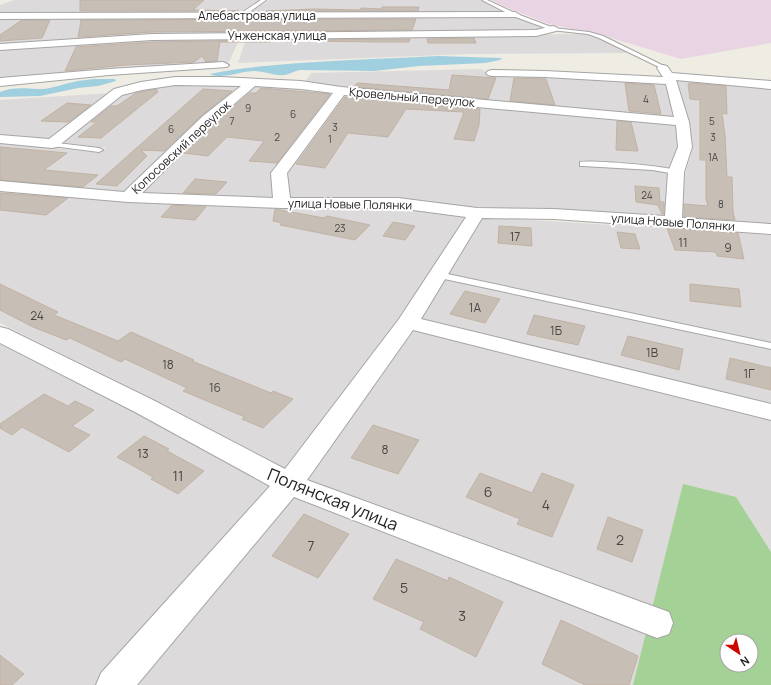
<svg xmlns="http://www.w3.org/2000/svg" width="771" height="685" font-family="Manrope,sans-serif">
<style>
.residential{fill:#dcdada;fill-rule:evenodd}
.industrial{fill:#e9d4e4}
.forest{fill:#a4d195;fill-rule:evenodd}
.water{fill:#a0cfe0}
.building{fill:#c7beb6;stroke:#c2b2a4}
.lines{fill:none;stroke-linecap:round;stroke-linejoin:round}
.lane-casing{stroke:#a5a5a5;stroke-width:2}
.street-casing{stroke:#a5a5a5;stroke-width:2}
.lane{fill:#fff;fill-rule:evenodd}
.street{fill:#fff;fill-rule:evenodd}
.labels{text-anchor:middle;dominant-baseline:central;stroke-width:4;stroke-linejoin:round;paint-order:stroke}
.far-number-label{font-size:10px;fill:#484644}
.far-street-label{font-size:12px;fill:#1e1e1e;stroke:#fff}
.number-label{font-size:12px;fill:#484644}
.near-number-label{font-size:14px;fill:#484644}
.near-street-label{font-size:17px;fill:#1e1e1e;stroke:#fff}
</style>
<rect width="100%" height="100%" fill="#efece3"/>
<path class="residential" d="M14 0H261L238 14 0 15V5Z
M269 0H480L508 14 246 15Z
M238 16 239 26 237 34 0 46V17Z
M245 16H513L548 29 544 31 243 34 246 26Z
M587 34 599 38 628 53 468 54 238 63 247 36Z
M241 36 229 62 220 65 0 81V48L69 43Z
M481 69 489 74 665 82 676 120 304 84 311 73Z
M676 78 771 86V225L680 218 685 175 692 150 690 125Z
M176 83 247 85 125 194 0 184V142L101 153 106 148 60 142 123 93Z
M254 85 337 92 275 172 277 200 135 194 211 120Z
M111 93 50 141 0 137V100Z
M343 93 678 124 680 147 667 218 477 210 288 200 286 172Z
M0 190 400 207 470 215 399 323 286 470 160 402 0 323Z
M483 217 771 235V685H135L289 503 410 336ZM727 641H751V665H727Z
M0 343 147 418 271 486 98 685H0Z"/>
<path class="industrial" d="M491 0H771V43L681 59 598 34 549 24 505 7Z"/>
<path class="forest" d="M683 484 736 497 771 552V685H633ZM727 641H751V665H727Z"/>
<path class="water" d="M438 56 502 58 500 60 485 63 419 66 374 71 300 70C294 71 290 74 285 75 273 76 264 71 254 71 242 71 220 80 210 74 232 69 254 67 276 65 330 60 384 59 438 56Z
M95 79H115L116 81 98 86 78 88 40 96 0 97V92C14 86 28 89 43 89 54 88 63 84 74 82 81 80 88 80 95 79Z"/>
<path class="building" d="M80 0H204L193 10 239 11H80Z
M382 7H419L418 11H266L314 9 361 10V8L382 9Z
M416 19 412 30 152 32 78 37 81 21 80 20Z
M22 20H50L42 38 0 41V35Z
M474 38 476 43H428L427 39Z
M410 39 409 42H378L307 41V40Z
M271 40V42H220L217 61 206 62 202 56 194 62 126 65 65 71 76 47 152 42Z
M452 75 496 78 488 99 354 87 357 83 449 90Z
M514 78 546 79 555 105 510 101Z
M625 83 654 85 661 114 629 111Z
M691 83 726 86 727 114 722 113 725 135 727 177H732L733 212 735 220 684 217V204L708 206 706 199V160H700V100L690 99 688 84Z
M261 88 330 94 277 163 249 161 264 141 227 137 208 156 184 153 214 123 250 93H256Z
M156 89 158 92 101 138 78 137 97 122H91L111 106H117L136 93Z
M203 89 232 91 202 115 164 151 141 150 147 156 117 186 96 184Z
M345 97 480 109 479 125 474 141 454 139 464 112 406 109 388 137 348 133 325 168 296 164Z
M67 103 91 105 69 122 41 121Z
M617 121 631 122 638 151 616 150Z
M0 147 67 153 44 170 98 175 83 187 0 180Z
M195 179 227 182 216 194 183 193Z
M635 186 659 188 660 202H664V214H662L658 205 636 202Z
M0 193 68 198 46 215 0 210Z
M172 205 206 207 195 220 161 217Z
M275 209 324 218 327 216 370 225 355 240 280 225 282 223 273 221Z
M393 222 415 226 405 240 383 236Z
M499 226 531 228 532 246 498 243Z
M667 228 738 233 744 259 717 256 716 252 675 250Z
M617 232 635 234 640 249 621 248Z
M0 284 58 312 54 315 118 341 131 332 194 360 192 361 271 393 273 391 293 399 263 428 242 419 245 417 183 391 187 388 125 359 121 362 70 338 66 340 33 327 0 310Z
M690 284 739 289 741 307 690 301Z
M465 291 500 299 485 323 450 314Z
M534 315 585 326 578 345 527 334Z
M628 336 683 349 679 370 621 355Z
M730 358 771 368V390L726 379Z
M44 394 68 406 75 401 94 410 72 426 90 435 69 452 22 427 12 435 0 428V424Z
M373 425 419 440 398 474 351 458Z
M144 436 169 449 167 451 204 471 178 494 151 479 153 477 117 457Z
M480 473 532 493 542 473 574 485 552 537 517 524 520 519 466 497Z
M304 514 349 534 318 578 272 556Z
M608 517 643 530 632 562 597 549Z
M396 559 448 581 449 577 503 602 476 657 420 629 424 622 373 599Z
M561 620 638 656 629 685H585L542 664Z
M0 655 24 674 12 685H0Z"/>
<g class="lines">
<defs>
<path id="lane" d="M261 0H266L244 16H240V14Z
M482 0H487L517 14 554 28 589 32 603 36 664 66 659 67 599 38 588 34 551 30 513 16Z
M49 142 99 148 103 150 99 152 52 146H49Z
M580 162C592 160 672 166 680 172L676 174 652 170 583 166H580Z
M438 272 771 343V349L435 277 433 275Z"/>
<path id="street" d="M515 12 520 15 518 17 0 19V13Z
M553 26 556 27 558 29 556 31 536 36 152 40 0 50V44L152 34 536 30Z
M223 62 229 65 227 67 109 75 0 86V78L109 69Z
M663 65 667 66 672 73 771 81V89L676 80 689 122 692 147 684 172 682 218 771 224V234L554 219 482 218 421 319 771 404V420L413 330 307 480 669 612 673 623 669 634 657 638 294 497 137 685H96L101 673 270 486 135 412 0 343V327L8 329 153 400 285 469 399 319 466 217 398 208H282L128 202 0 191V181L124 192 203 116 241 86 175 85 142 90 122 95 57 147 52 148 0 143V135L49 139 114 89 141 82 175 77H220L301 81 341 87 674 117 666 84 545 77 492 76 488 75 486 73 488 71 492 70 545 71 663 77 657 68 659 66ZM255 86 301 89 333 93 271 173 273 198 142 193 213 122ZM344 95 676 125 678 147 668 172 665 216 554 209 477 208 398 198H290L287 173Z"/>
</defs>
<use href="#lane" class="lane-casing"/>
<use href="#street" class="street-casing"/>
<use href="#lane" class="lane"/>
<use href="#street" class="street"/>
</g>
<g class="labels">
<g class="far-number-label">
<text x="646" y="99">4</text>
<text x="248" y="108">9</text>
<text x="293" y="114">6</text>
<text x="232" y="121">7</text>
<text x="712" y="121">5</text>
<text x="335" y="127">3</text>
<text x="171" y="129">6</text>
<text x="277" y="137">2</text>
<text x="713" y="137">3</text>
<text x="330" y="139">1</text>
<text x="713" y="157">1А</text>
<text x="647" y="195">24</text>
<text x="721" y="204">8</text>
<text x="340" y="228">23</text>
</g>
<g class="far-street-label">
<text x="257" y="15">Алебастровая улица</text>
<text x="277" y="35">Унженская улица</text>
<text transform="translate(412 97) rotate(5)">Кровельный переулок</text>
<text transform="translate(181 147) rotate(-43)">Копосовский переулок</text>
<text transform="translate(350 204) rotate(1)">улица Новые Полянки</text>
<text transform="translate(673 222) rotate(4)">улица Новые Полянки</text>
</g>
<g class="number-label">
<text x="515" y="236">17</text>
<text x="683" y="242">11</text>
<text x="728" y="247">9</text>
<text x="475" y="307">1А</text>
<text x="37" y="315">24</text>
<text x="556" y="330">1Б</text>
<text x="652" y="352">1В</text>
<text x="168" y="364">18</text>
<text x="749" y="373">1Г</text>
<text x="215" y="387">16</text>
<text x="385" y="449">8</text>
<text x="143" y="453">13</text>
</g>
<g class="near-number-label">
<text x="178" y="475">11</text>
<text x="488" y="491">6</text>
<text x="546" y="504">4</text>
<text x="620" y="539">2</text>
<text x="311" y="545">7</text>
<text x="404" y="587">5</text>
<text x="462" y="615">3</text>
</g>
<g class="near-street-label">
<text transform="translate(333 499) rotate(22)">Полянская улица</text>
</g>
</g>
<g transform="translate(739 653) rotate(145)"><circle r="19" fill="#ffffff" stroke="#a5a5a5"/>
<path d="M0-3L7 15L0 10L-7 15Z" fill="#cb0700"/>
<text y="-6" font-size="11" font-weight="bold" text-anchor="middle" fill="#1e1e1e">N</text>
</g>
</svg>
